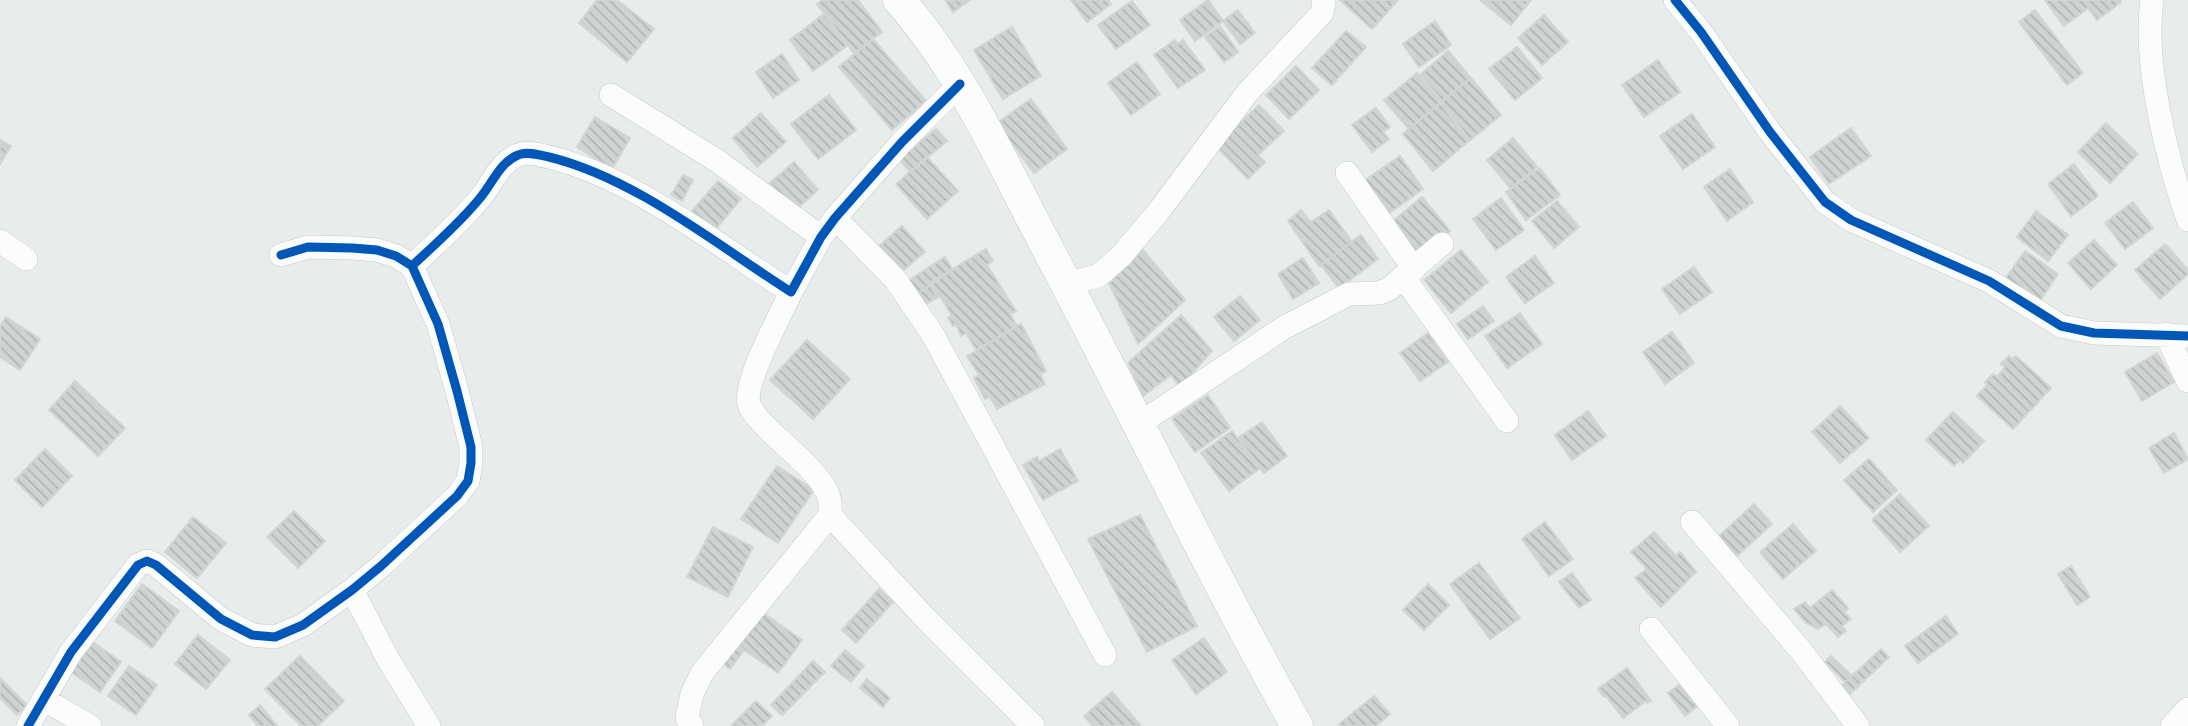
<svg xmlns="http://www.w3.org/2000/svg" width="2188" height="726" font-family="Lato,sans-serif">
<style>
.building{fill:url(#building-back-hatch);stroke:#d1d6d4;stroke-width:2}
.lines{fill:none;stroke-linecap:round;stroke-linejoin:round}
.street-casing{stroke:#c5cac8;stroke-width:24}
.secondary-casing{stroke:#c3cbc8;stroke-width:33}
.street{stroke:#fcfcfc;stroke-width:23}
.secondary{stroke:#fcfcfc;stroke-width:32}
.cycleway-casing{stroke:#f7fbf9;stroke-width:13}
.cycleway{stroke:#0057b8;stroke-width:9}
</style>
<defs>
<pattern id="building-back-hatch" width="6" height="6" patternUnits="userSpaceOnUse" patternTransform="scale(1.75)"><rect width="6" height="6" fill="#cfd4d2"/><path d="M-1 5l2 2M0 0l6 6M5-1l2 2" fill="none" stroke="#b2b7b5"/></pattern>
</defs>
<rect width="100%" height="100%" fill="#e8edeb"/>
<path class="building" d="M597 0H617L654 29 627 62 579 23Z
M823 0H858L882 32 854 53 817 4Z
M945 0H970L953 12Z
M1071 0H1108L1111 4 1087 22Z
M1208 0 1223 21 1195 41 1180 20Z
M1340 0H1398L1372 29Z
M1480 0H1531L1511 25Z
M2045 0H2120L2121 2 2097 20 2088 8 2064 26Z
M1132 1 1150 25 1116 49 1098 25Z
M1238 10 1255 33 1240 44 1223 21Z
M2035 10 2083 73 2067 85 2019 22Z
M824 14 848 45 813 71 790 40Z
M1544 15 1568 42 1542 65 1518 38Z
M1435 21 1451 45 1419 67 1403 44Z
M1220 26 1238 52 1224 62 1205 37Z
M1012 27 1041 76 1003 99 974 50Z
M1346 31 1366 47 1332 85 1312 68Z
M873 39 926 101 892 130 839 67Z
M1175 40 1178 44 1183 40 1205 70 1178 88 1154 55Z
M1517 47 1542 78 1515 100 1489 69Z
M1448 51 1471 78 1442 101 1420 75Z
M782 54 799 80 773 98 756 72Z
M1658 60 1680 92 1644 117 1622 85Z
M1137 62 1160 94 1131 115 1108 83Z
M1296 66 1319 90 1289 119 1266 95Z
M1417 73 1441 102 1409 129 1384 100Z
M1471 78 1501 115 1470 140 1440 103Z
M829 95 856 130 818 159 791 124Z
M1031 99 1067 149 1034 173 997 123Z
M1440 103 1470 140 1433 171 1403 134Z
M1259 105 1284 131 1258 155 1265 162 1248 179 1216 146Z
M1376 108 1390 127 1383 132 1389 139 1372 152 1352 125Z
M761 113 786 142 757 167 733 138Z
M1692 114 1715 147 1683 169 1660 136Z
M595 117 630 138 612 169 577 147Z
M2106 123 2138 154 2110 183 2078 152Z
M1851 128 1871 156 1829 184 1810 157Z
M936 129 947 141 910 172 899 159Z
M1513 138 1537 167 1511 189 1487 160Z
M0 140 11 146 0 164Z
M1400 156 1423 189 1388 214 1364 181Z
M927 157 958 191 927 219 896 184Z
M794 162 818 190 794 211 770 183Z
M2074 164 2098 196 2071 216 2048 184Z
M1540 168 1560 195 1526 220 1506 192Z
M1730 169 1753 202 1727 221 1704 187Z
M683 175 693 180 682 201 671 195Z
M718 181 741 199 715 230 692 211Z
M1422 197 1450 231 1419 257 1391 223Z
M1501 198 1524 230 1496 250 1473 219Z
M1557 201 1579 227 1554 248 1532 221Z
M2133 202 2153 228 2125 249 2105 223Z
M1301 210 1311 222 1329 210 1352 242 1319 266 1288 221Z
M2036 211 2068 235 2048 261 2017 237Z
M902 226 925 252 900 273 878 247Z
M1361 235 1378 259 1339 288 1321 265Z
M2094 240 2117 265 2091 289 2068 263Z
M2165 244 2188 270V274L2160 299 2135 270Z
M986 249 993 261 987 265 1016 311 1010 314 1017 326 976 350 966 333 961 336 956 324 953 326 948 318 952 316 940 296 937 297 929 283Z
M1143 250 1185 300 1138 344 1109 283Z
M1461 250 1488 282 1451 313 1424 280Z
M2025 251 2058 274 2037 305 2003 282Z
M1535 256 1554 283 1525 303 1506 277Z
M945 257 953 270 918 293 909 280Z
M1303 258 1319 283 1293 299 1278 274Z
M1694 267 1712 292 1680 314 1662 289Z
M932 283 940 296 922 306 914 296Z
M1240 296 1260 320 1234 341 1214 317Z
M1483 306 1494 321 1468 339 1457 324Z
M1520 313 1542 344 1507 368 1485 336Z
M1181 315 1212 351 1180 387 1171 375 1143 396 1128 363Z
M6 317 40 339 20 370 0 357V326Z
M1021 324 1046 371 1040 374 1045 384 997 409 990 397 985 399 974 378 979 375 967 356Z
M1672 332 1694 363 1665 384 1643 352Z
M1428 333 1448 362 1420 381 1400 353Z
M807 340 850 379 813 419 770 380Z
M2157 353 2174 382 2142 401 2125 372Z
M2009 356 2012 359 2016 356 2051 388 2013 429 1977 396 1987 385 1985 382 1993 374 1997 377 2005 367 2001 364Z
M75 381 125 428 98 456 49 410Z
M1208 395 1230 428 1195 452 1172 419Z
M1840 406 1869 438 1840 463 1812 432Z
M1588 411 1606 436 1572 460 1555 435Z
M1953 412 1984 441 1963 463 1960 460 1954 466 1926 440Z
M1262 422 1287 456 1264 473 1238 438Z
M1232 431 1260 468 1229 491 1201 453Z
M2174 433 2188 459 2164 473 2149 448Z
M45 449 72 476 42 507 15 480Z
M1060 449 1078 481 1043 500 1023 465 1037 457 1039 461Z
M1869 459 1897 490 1873 512 1844 480Z
M777 466 814 490 778 543 741 519Z
M1900 494 1929 526 1900 552 1872 520Z
M1754 504 1772 524 1737 556 1718 537Z
M294 511 325 541 298 568 267 537Z
M1140 515 1197 626 1147 652 1088 539Z
M193 517 226 543 197 578 165 552Z
M1545 522 1573 559 1549 576 1522 539Z
M1793 524 1816 551 1783 579 1760 552Z
M713 527 753 547 728 597 687 577Z
M1654 532 1676 556 1680 552 1696 572 1661 607 1635 578 1647 569 1631 552Z
M1479 563 1520 618 1490 639 1450 584Z
M2071 566 2090 597 2077 605 2058 574Z
M1572 573 1591 600 1579 608 1559 582Z
M142 584 179 611 152 648 115 621Z
M1428 584 1449 605 1424 630 1403 610Z
M879 589 893 602 856 643 842 630Z
M1832 590 1848 608 1844 612 1851 619 1842 626 1846 631 1838 637 1826 624 1818 629 1806 623 1794 609 1805 602 1810 608Z
M755 607 802 640 778 673 731 641Z
M1946 616 1958 634 1918 663 1905 646Z
M198 635 230 660 206 689 175 664Z
M727 636 744 650 730 669 712 655Z
M1204 638 1227 672 1196 694 1172 660Z
M93 642 121 662 100 692 71 672Z
M1881 649 1889 657 1850 694 1842 685Z
M845 650 864 666 851 682 831 666Z
M300 656 344 701 318 726H301L265 689Z
M1831 656 1852 676 1845 682 1825 662Z
M813 661 825 672 782 715 771 705Z
M129 666 157 685 136 715 108 696Z
M1627 668 1651 701 1647 703 1646 701 1623 718 1606 696 1604 697 1598 689Z
M0 678 27 705 17 715 0 698Z
M867 679 890 698 883 707 860 688Z
M1683 682 1699 705 1685 716 1668 693Z
M1112 692 1141 726H1093L1084 716Z
M1374 696 1390 714 1376 726H1341L1339 724Z
M756 701 772 716 762 726H734L732 725Z
M260 705 277 726H258L249 715Z"/>
<g class="lines">
<defs>
<path id="street" d="M1675 0 1701 32 1770 132 1825 202 1851 220 1989 281 2061 326 2094 333 2188 336
M2152 0C2143 63 2167 160 2188 220
M611 95 716 160 821 237
M1347 173 1414 269
M835 218 895 279 933 335 1105 655
M0 241 26 259
M412 266C435 244 460 223 480 198 492 184 500 162 518 155 527 151 540 155 549 157 635 178 717 245 791 292L821 237 835 218 902 142 960 84
M1404 278 1507 421
M1067 284 1098 276 1121 256 1159 211 1247 93 1322 13 1324 0
M2166 334 2188 381
M1139 424 1285 327 1349 294 1379 293 1389 289 1442 244
M830 515 926 619 1033 726
M1692 522 1802 652 1858 726
M352 590 388 659 429 726
M1651 629 1728 726
M43 699 90 726
M28 726 71 652 138 565 147 561 156 565 221 619 252 635 275 637 303 625 352 590 381 566 457 496 468 481 471 463V447L457 391 438 324 412 266 396 256 377 250 352 248 308 247 281 255
M692 726 687 718 692 694 702 673 830 515C830 508 831 501 828 494 818 471 786 447 769 430 762 423 752 413 749 404 743 382 781 314 791 292
M2172 726 2188 709"/>
<path id="secondary" d="M899 0C960 69 999 156 1041 236 1128 399 1207 566 1297 726"/>
</defs>
<use href="#street" class="street-casing"/>
<use href="#secondary" class="secondary-casing"/>
<use href="#street" class="street"/>
<use href="#secondary" class="secondary"/>
<defs>
<path id="cycleway" d="M1675 0 1701 32 1770 132 1825 202 1851 220 1989 281 2061 326 2094 333 2188 336
M412 266C435 244 460 223 480 198 492 184 500 162 518 155 527 151 540 155 549 157 635 178 717 245 791 292L821 237 835 218 902 142 960 84
M28 726 71 652 138 565 147 561 156 565 221 619 252 635 275 637 303 625 352 590 381 566 457 496 468 481 471 463V447L457 391 438 324 412 266 396 256 377 250 352 248 308 247 281 255"/>
</defs>
<use href="#cycleway" class="cycleway-casing"/>
<use href="#cycleway" class="cycleway"/>
</g>
</svg>
